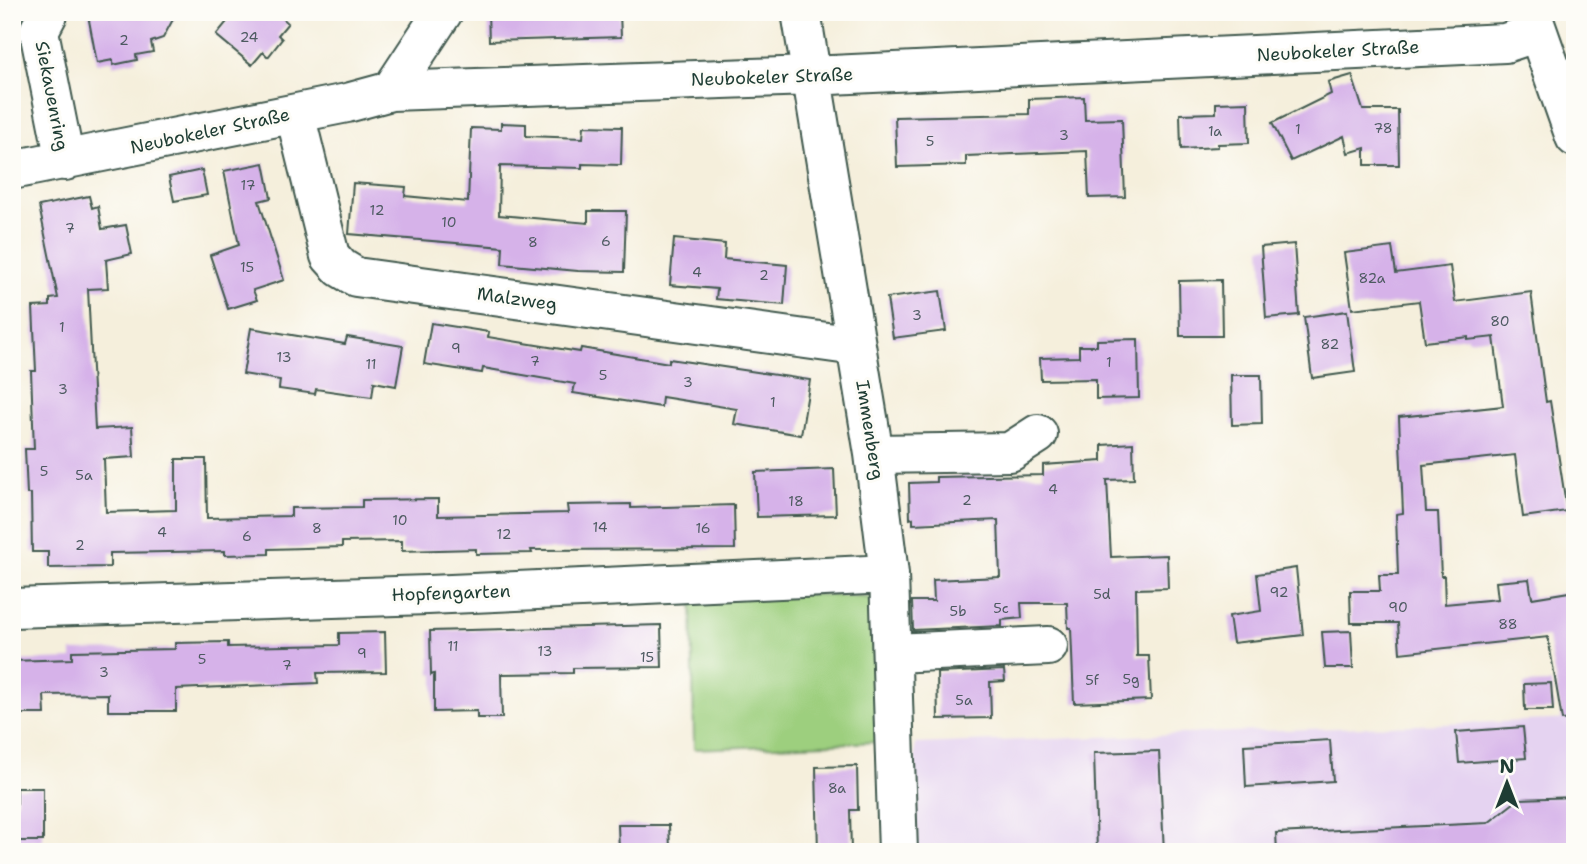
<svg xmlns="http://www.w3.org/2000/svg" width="1587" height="864" font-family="'Shantell Sans',sans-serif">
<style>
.built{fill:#e5d3f1}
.green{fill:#9dcf7e;stroke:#5e8659;stroke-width:2}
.building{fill:#d6b2e9}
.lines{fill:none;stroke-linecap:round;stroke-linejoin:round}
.minor-casing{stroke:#3f584d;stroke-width:42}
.minor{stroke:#fff;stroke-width:38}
.labels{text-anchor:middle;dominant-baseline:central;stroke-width:6;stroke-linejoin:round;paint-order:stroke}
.number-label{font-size:14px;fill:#4d5a61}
.street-label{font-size:18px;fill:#1f3d34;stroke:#fdfcf7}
</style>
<rect width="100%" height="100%" fill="#fdfcf7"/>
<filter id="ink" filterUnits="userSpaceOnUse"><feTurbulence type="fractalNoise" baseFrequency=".0143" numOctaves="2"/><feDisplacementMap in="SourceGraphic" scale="14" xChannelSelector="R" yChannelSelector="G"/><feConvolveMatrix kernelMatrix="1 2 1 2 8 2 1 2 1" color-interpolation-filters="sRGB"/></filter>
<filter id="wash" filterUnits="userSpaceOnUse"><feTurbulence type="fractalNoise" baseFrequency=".00686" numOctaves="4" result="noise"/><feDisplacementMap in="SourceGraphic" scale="28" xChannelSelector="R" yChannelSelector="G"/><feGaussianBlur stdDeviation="1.57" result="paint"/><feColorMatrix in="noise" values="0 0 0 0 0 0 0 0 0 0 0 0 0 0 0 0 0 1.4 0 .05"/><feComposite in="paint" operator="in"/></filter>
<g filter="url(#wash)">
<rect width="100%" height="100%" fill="#f5efdc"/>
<path class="built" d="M1575 719V852H916L915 744Z"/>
<path class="green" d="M692 592H778L874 598 878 742 694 749Z"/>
<g id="blocks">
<path class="building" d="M105 12H177L163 38 151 42 153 52 136 55 137 60 113 65V60L97 63 88 15Z
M235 12H276L288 23 278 35 282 39 268 57 263 52 252 65 216 35Z
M488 12H620L621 37 489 41Z
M1352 75 1363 110H1398L1399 165H1365V148L1348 153 1344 136 1291 161 1272 123 1331 94 1328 82Z
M1084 97 1085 120 1122 119 1125 197 1089 198 1087 151 966 156V165L897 167 895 117 1029 114V99Z
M1248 102 1249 143 1218 144V147L1181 149 1180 114 1216 113V103Z
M501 123 526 124V136L583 138 584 126 622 127 621 165 582 164V168L500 166 499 215 588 223V211H626L624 272 578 271 502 264 503 247 349 234 353 183 406 187 405 196 468 202 471 128 501 129Z
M264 163 271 198 259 201 284 280 253 290 257 300 228 309 210 255 239 245 224 171Z
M202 170 207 195 174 201 169 177Z
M89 196 92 208 98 206 102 229 126 225 132 254 106 260 108 288 88 289 95 429 132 427 134 457 104 459 106 512 176 510V459H206L207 518 291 516V508L362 507V500L438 499V516L568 513 567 505 631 504V508L734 505 735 549 531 550 532 553 476 554V549L402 551V541L342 542V547L269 549V554L225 555V551L110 553V567L48 568V552H32L31 494H27L25 449H34L31 371H36L33 307 50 306V299L58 298 39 206Z
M674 239 725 244 724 259 787 265 784 305 716 299 717 289 670 285Z
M1294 244 1299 315 1266 318 1261 247Z
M1392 247 1396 273 1450 266 1455 302 1531 292 1546 402 1550 401 1567 511 1523 517 1515 455 1423 465 1426 512H1438L1441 576H1444L1445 604 1498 599 1496 582 1529 579 1532 598 1575 591V719L1562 720 1548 637 1400 653 1398 623H1351L1350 591H1380L1379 575H1398L1396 514 1403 513 1399 417 1503 406 1494 337 1468 340V337L1425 342 1419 301 1352 309 1344 253Z
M1221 280 1222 336H1180L1179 281Z
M940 291 946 331 893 338 887 298Z
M1347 311 1355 372 1312 378 1304 317Z
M431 323 489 332 488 337 580 352 581 348 669 363V359L810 380 801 435 734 424 737 409 662 397 661 407 573 393 575 384 483 368 482 373 424 364Z
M251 328 345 344 347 337 403 346 396 386 374 382 372 397 316 389 315 394 279 389 280 380 243 374Z
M1138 339 1139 398 1096 399V379L1041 380 1040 358 1079 357V346H1097V340Z
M1231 375H1261L1262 424 1232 425Z
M1133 443 1134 479 1107 480 1111 557 1167 555 1168 588 1136 589 1137 656H1149L1151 700 1074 703 1071 628H1068L1067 603H1021L1022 618 1002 620V626L913 630 912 601H934L933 580 1000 577 998 520 913 524V518L910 519 909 483 936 482V477L1043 475V465L1102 461V445Z
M834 469 836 515 757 517 755 472Z
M1296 568 1303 635 1233 643 1229 616 1261 611 1257 574Z
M661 625 662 667 573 668V673L501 674 502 718H477V711L434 712V674L431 675 430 631Z
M1351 631 1353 668H1325L1322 632Z
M385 632 386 672 317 673 318 683 176 689V711H108V694L44 695 45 714H12V661L72 659V651L175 649V643L228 642V647L339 645V633Z
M1004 670 1005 681 990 682 991 718 938 719 937 673Z
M1551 683 1553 710H1525L1524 684Z
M1523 727 1526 758 1459 763 1456 732Z
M1330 740 1333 781 1246 787 1244 745Z
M1159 751 1164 852H1097L1094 753Z
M857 766 858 810H850L851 852H818L816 767Z
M17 788H43V841H12V803H17Z
M1575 797V852H1277L1276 833 1488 823 1519 799Z
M618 825H669L670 849 619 850Z"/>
</g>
</g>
<g filter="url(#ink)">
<use href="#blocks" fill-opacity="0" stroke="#3f584d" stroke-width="2"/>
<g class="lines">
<defs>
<path id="minor" d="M49 12 39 31 65 161
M801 12 874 454 889 574 898 852
M1531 12 1575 137
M391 91 443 12
M295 114 330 256 341 268 356 277 856 346
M12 170 347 103 391 91 810 76 1505 43 1538 32
M874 454 1010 452 1038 434
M12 608 428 595 889 574
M893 653 1048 646"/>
</defs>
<use href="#minor" class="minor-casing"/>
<use href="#minor" class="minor"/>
</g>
</g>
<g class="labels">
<g class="number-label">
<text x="249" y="37">24</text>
<text x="124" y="40">2</text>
<text x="1383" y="128">78</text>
<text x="1298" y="129">1</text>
<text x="1215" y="131">1a</text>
<text x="1064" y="135">3</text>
<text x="930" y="141">5</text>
<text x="248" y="185">17</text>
<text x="377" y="210">12</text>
<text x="449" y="222">10</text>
<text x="70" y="228">7</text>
<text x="606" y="241">6</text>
<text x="533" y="242">8</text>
<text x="247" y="267">15</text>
<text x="697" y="272">4</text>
<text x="764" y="275">2</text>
<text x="1372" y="278">82a</text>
<text x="917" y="315">3</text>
<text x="1500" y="321">80</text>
<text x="62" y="327">1</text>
<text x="1330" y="344">82</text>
<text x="456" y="348">9</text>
<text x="284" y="357">13</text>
<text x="535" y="361">7</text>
<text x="1109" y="362">1</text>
<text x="371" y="364">11</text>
<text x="603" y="375">5</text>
<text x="688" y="382">3</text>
<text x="63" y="389">3</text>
<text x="773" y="402">1</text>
<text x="44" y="471">5</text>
<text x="84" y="475">5a</text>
<text x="1053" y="489">4</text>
<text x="967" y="500">2</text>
<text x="796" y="501">18</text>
<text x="400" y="520">10</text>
<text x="600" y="527">14</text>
<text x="317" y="528">8</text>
<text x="703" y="528">16</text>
<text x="162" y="532">4</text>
<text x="504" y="534">12</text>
<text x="247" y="536">6</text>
<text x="80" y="545">2</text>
<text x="1279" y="592">92</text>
<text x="1102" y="594">5d</text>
<text x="1398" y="607">90</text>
<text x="1001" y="608">5c</text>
<text x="958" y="611">5b</text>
<text x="1508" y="624">88</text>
<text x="453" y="646">11</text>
<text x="545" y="651">13</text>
<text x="362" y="653">9</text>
<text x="647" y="657">15</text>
<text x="202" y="659">5</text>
<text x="287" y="665">7</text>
<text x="104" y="672">3</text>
<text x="1131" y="679">5g</text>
<text x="1092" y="680">5f</text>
<text x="964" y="700">5a</text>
<text x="837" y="788">8a</text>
</g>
<g class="street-label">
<text transform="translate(1338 51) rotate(-3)">Neubokeler Straße</text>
<text transform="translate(772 77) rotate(-2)">Neubokeler Straße</text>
<text transform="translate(52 96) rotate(79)">Siekauenring</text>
<text transform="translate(210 131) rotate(-12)">Neubokeler Straße</text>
<text transform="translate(517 299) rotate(8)">Malzweg</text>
<text transform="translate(870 430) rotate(81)">Immenberg</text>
<text transform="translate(451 593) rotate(-2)">Hopfengarten</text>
</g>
</g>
<rect width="1587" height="864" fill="none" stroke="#fdfcf7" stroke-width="42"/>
<g transform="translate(1507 783)" stroke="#fdfcf7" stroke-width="5" paint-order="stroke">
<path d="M0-5L12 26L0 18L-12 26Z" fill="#1f3d34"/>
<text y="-10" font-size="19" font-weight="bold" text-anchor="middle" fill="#1f3d34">N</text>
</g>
</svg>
